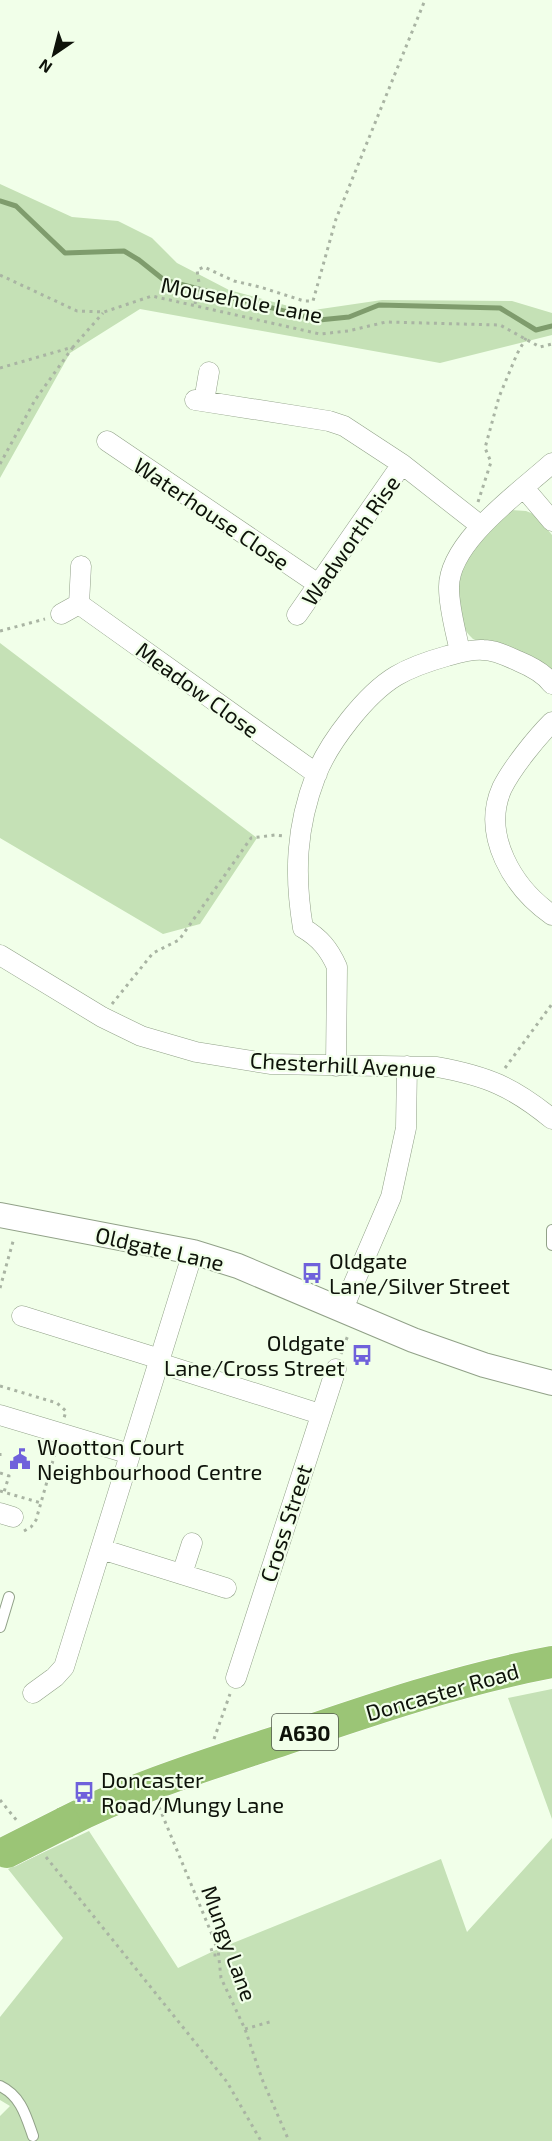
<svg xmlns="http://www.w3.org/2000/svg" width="552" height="2141" font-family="'Exo 2',sans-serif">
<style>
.green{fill:#c5e1b6}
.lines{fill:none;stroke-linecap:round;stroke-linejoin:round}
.stream{stroke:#7f9c6d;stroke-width:5}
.service-casing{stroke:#91a188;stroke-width:12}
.minor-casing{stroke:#91a188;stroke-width:21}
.tertiary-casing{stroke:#91a188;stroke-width:26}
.primary-casing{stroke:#fff;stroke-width:33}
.path{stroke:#a9b4a3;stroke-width:3;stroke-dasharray:3 4.5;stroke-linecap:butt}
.service{stroke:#fff;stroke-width:10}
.minor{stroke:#fff;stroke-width:20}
.tertiary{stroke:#fff;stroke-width:24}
.primary{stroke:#9bc576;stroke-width:32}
.primary-bridge-casing{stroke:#fff;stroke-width:33;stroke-linecap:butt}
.primary-bridge{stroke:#9bc576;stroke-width:32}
.labels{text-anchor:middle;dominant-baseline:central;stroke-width:4.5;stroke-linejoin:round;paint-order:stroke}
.shield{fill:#f1ffe9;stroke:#525a4d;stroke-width:1.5}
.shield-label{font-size:21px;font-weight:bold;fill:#0e130a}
.street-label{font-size:22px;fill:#0e130a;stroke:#f1ffe9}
.poi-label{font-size:22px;fill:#0e130a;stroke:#f1ffe9;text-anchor:start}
</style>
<rect width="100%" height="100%" fill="#f1ffe9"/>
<path class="green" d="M0 184 72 217 118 221 152 238 177 263 229 290 307 311 382 300 512 301 552 313V335L440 363 140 309 70 353 0 478Z
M511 510 526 511 536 515 552 535V672L473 639C462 629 461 620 459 605 450 555 478 539 511 510Z
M0 643 257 838 200 924 163 934 0 838Z
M552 1689V1819L508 1698Z
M89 1831 178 1968 218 1949 441 1859 467 1932 552 1838V2141H0V2116L10 2106 0 2100V2017L63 1938 8 1869Z"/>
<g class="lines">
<path class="stream" d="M0 201 16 206 65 253 124 251 139 260 164 280 319 320 349 317 379 305 500 308 536 330 552 326"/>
<defs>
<path id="service" d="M552 1230V1245
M0 1627 9 1597
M0 2086C21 2096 26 2116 33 2136"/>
<path id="minor" d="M195 400 329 421 344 426 402 464 481 526
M204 401 209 372
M107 441 318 584
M524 488 552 521
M79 604 317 774
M61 614 79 604 81 566
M297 615 402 464
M460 652C456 632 449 609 449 588 448 542 520 492 552 463
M552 722C536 738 512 768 502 788 481 835 513 888 552 915
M0 955 102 1017 141 1036 196 1052 270 1064 437 1067C487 1076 513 1087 552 1119
M336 1066 337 967C329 949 320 938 303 928 294 874 296 827 316 775 329 742 366 694 396 676 413 666 429 661 447 656 458 653 472 649 483 650 495 650 507 656 518 661 530 666 544 673 552 684
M342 1311 391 1197 406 1128 407 1066
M22 1316 160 1359
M159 1363 320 1414
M0 1415 130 1454
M0 1513 13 1517
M101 1549 226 1588
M182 1574 192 1543
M236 1678 336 1369
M33 1693 55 1677 64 1667 193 1252"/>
<path id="tertiary" d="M0 1215 193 1252 238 1266 413 1340 484 1365 552 1383"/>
<path id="primary" d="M64 1823C134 1787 210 1764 285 1739 373 1709 461 1679 552 1662"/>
</defs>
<use href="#service" class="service-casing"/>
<use href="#minor" class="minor-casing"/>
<use href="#tertiary" class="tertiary-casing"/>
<use href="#primary" class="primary-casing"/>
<path class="path" d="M0 275 77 311 104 312 152 296 320 334 348 331 386 322 500 325 540 347 552 344
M195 304 199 283 197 270 204 267 234 281 260 287 304 301H313L336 219 425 0
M0 368 73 347 103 313
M0 464 35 400 73 347
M478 502 491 462 485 448 499 397 517 354 526 338
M0 631 45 619
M112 1004 153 953 179 940 251 838 275 835 283 836
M505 1068 552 1004
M0 1288 14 1238
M341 1354 348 1335
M0 1386 57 1403 66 1411 64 1418
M0 1453V1457
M0 1473 9 1476 4 1492
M0 1491 41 1503
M24 1531 31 1527 36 1520 56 1450
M214 1739 230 1694
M0 1800 18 1822
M159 1807 218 1949 221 1978 245 2029 262 2079 289 2141
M46 1857 227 2082 261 2141
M217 1944 211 1948 213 1955H220
M245 2029 273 2021"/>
<use href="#service" class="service"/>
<use href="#minor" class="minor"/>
<use href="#tertiary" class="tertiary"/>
<use href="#primary" class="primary"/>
<defs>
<path id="primary-bridge" d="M7 1852 64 1823"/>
</defs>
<use href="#primary-bridge" class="primary-bridge-casing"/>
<use href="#primary-bridge" class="primary-bridge"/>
</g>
<defs>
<symbol id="bus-bare" viewBox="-9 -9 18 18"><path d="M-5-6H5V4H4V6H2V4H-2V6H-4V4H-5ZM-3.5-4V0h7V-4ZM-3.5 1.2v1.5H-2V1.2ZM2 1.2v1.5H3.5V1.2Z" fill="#6f61db" stroke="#f1ffe9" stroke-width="2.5" paint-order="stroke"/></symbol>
<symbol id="civic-bare" viewBox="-9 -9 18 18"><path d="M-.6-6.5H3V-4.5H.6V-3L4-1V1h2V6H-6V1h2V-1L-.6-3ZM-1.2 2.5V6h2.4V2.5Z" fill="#6f61db" stroke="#f1ffe9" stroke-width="2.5" paint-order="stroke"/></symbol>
</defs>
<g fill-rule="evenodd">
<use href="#bus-bare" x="297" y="1258" width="30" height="30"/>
<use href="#bus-bare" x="347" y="1340" width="30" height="30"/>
<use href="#civic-bare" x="5" y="1444" width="30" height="30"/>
<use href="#bus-bare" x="69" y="1777" width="30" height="30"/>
</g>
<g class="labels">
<rect class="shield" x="272" y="1714" width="66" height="36" rx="4.5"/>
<g class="shield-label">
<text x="305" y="1732">A630</text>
</g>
<g class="street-label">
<text transform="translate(242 299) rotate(11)">Mousehole Lane</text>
<text transform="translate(212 513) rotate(34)">Waterhouse Close</text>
<text transform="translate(350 540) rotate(-55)">Wadworth Rise</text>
<text transform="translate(198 689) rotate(36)">Meadow Close</text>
<text transform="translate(343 1064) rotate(3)">Chesterhill Avenue</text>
<text transform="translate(160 1248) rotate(13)">Oldgate Lane</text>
<text transform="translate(285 1523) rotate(-72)">Cross Street</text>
<text transform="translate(442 1691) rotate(-16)">Doncaster Road</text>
<text transform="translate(230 1943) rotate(70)">Mungy Lane</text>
</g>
<g class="poi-label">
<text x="329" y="1260">Oldgate<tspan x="329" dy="25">Lane/Silver Street</tspan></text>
<text x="345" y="1342" text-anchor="end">Oldgate<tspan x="345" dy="25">Lane/Cross Street</tspan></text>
<text x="37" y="1446">Wootton Court<tspan x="37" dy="25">Neighbourhood Centre</tspan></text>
<text x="101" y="1779">Doncaster<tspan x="101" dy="25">Road/Mungy Lane</tspan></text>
</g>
</g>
<g transform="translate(54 54) rotate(215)" stroke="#f1ffe9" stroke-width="4.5" paint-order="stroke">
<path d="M0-4.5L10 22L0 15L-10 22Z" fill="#0e130a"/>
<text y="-9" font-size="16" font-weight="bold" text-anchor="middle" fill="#0e130a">N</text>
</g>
</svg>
